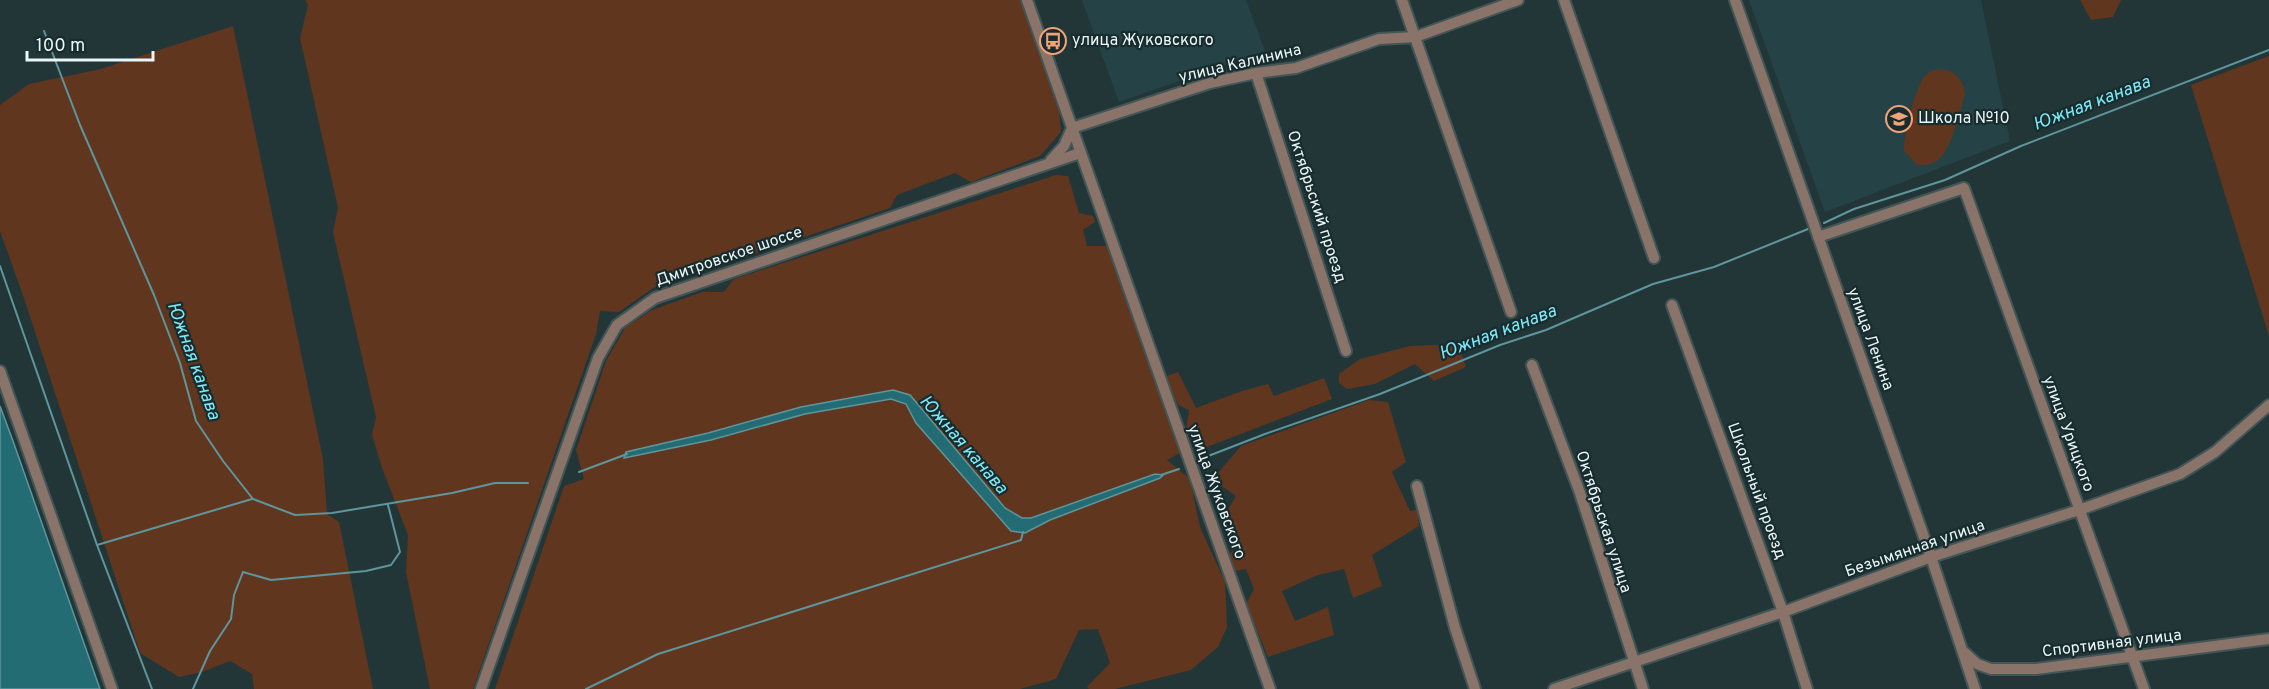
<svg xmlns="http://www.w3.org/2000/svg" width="2269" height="689" font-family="Overpass,sans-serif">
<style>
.built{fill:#254246}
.green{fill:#60361f}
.water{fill:#236c74;stroke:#5f959c;stroke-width:1.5}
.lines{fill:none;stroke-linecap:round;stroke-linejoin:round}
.stream{stroke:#5f959c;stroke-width:2}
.minor-casing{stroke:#425557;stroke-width:14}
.minor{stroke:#8a7469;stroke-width:10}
.labels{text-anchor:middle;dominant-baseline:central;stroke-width:4.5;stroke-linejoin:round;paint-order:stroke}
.poi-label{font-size:16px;fill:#eaf6f8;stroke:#182c2e;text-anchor:start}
.street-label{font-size:16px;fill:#eaf6f8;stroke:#182c2e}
.water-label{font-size:18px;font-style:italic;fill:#7de9f7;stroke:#182c2e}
</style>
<rect width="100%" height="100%" fill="#223638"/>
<path class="built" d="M1082 0H1246L1265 51 1119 102Z
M1749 0H1981L2010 141 1825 212Z"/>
<path class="green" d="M305 0H1021L1059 110 1061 132 1040 156 971 182 955 173 897 195 890 208 653 288 619 312 600 311 596 334 473 689H430L406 572 408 535 382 468 372 435 376 417 333 232 338 208 300 38 308 5Z
M2080 0H2121L2113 17 2091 20Z
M233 26 323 459 327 514 339 522 373 689H254L252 674 230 661 202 672 179 677 140 653 24 298 0 231V105L29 84 101 69Z
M2269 56V336L2191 85Z
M1941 69C1956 72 1963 79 1965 94 1960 111 1951 154 1935 162 1929 166 1923 165 1917 165L1904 151C1903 136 1915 89 1924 77 1929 71 1934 70 1941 69Z
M1056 175 1068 176 1079 213 1093 216 1095 222 1083 230 1087 246H1108L1180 453 1167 460 1190 479 1200 527 1225 582 1227 627 1218 647 1191 670 1115 689H1089L1087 687 1110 663 1098 629 1079 630 1056 679 1020 689H495L564 486 584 479 576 450 606 361 625 328 652 310 702 292H724L734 279Z
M1458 344 1466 367 1434 381 1415 364 1375 384 1347 389 1339 383V374L1360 359 1410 346Z
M1178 372 1196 408 1245 390 1268 384 1274 396 1324 378 1332 399 1199 450 1186 430 1189 410 1178 405 1164 377Z
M1369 400 1388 402 1406 462 1392 472 1410 511 1418 509 1419 526 1372 555 1382 586 1353 598 1344 569 1315 576 1282 591 1295 621 1328 607 1334 635 1268 657 1246 604 1254 589 1246 569 1229 572 1224 555 1236 550 1225 515 1236 496 1219 484 1217 474 1241 446Z"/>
<path class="water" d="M893 390 910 395 1005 508 1022 518H1031L1155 474 1163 475 1160 478 1050 520 1025 533 1011 531 916 423 906 404 891 399 805 414 711 440 624 458 626 452 708 433 801 407Z
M0 406 13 441 100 689H0Z"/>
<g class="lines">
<path class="stream" d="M44 31 80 125 154 295 180 363 196 421 223 461 253 499 295 515 332 513 452 493 495 483H528
M1824 223 1854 209 1945 180 2021 146 2269 50
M0 266 97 545 152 689
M1198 460 1265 434 1380 394 1500 345 1546 330 1653 284 1714 267 1808 229
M579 472 627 454
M1161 475 1179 469
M97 545 252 499
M193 689 210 651 231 619 234 595 243 572 271 580 366 571 391 565 400 552 388 505
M586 689 658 654 1021 540 1023 532"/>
<defs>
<path id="minor" d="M1027 0 1270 689
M1402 0 1511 312
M1564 0 1654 258
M1735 0 1931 557 1975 689
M1256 73 1346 351
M1072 128 1210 83 1256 73 1296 68 1379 39 1415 37 1518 0
M1051 160 1064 146 1072 128
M1818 237 1964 188 2144 689
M1672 305 1783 612 1807 689
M1532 365 1580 493 1643 689
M0 371 112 689
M1417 486 1455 628 1475 689
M1964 652 1977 664 1991 669H2036L2269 639
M481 689 598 358 617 325 655 298 1080 153
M1554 689 1783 612 1931 557 2079 510 2180 474 2215 452 2269 405"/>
</defs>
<use href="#minor" class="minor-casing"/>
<use href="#minor" class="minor"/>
</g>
<defs>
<symbol id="bus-ring" viewBox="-11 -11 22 22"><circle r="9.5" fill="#182c2e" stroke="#f0a279" stroke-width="1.5"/><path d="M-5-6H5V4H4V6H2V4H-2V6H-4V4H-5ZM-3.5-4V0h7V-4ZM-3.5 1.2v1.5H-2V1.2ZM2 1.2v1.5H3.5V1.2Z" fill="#f0a279"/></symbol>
<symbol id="school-ring" viewBox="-11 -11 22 22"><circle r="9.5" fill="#182c2e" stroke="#f0a279" stroke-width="1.5"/><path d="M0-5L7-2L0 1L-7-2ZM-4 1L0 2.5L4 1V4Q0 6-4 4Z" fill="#f0a279"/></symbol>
</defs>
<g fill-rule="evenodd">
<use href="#bus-ring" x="1038" y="26" width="30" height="30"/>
<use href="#school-ring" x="1884" y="104" width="30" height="30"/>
</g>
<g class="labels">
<g class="poi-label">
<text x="1072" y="41">улица Жуковского</text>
<text x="1918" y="119">Школа №10</text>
</g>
<g class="street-label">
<text transform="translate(1240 64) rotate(-13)">улица Калинина</text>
<text transform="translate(1316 207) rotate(72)">Октябрьский проезд</text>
<text transform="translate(729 257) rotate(-19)">Дмитровское шоссе</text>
<text transform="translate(1870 339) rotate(70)">улица Ленина</text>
<text transform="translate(2068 434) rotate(70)">улица Урицкого</text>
<text transform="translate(1756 491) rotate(70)">Школьный проезд</text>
<text transform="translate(1216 492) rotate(70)">улица Жуковского</text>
<text transform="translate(1603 522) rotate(72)">Октябрьская улица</text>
<text transform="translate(1915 549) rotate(-19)">Безымянная улица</text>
<text transform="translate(2112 644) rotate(-7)">Спортивная улица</text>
</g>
<g class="water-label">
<text transform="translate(2092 104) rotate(-21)">Южная канава</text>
<text transform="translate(1498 333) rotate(-21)">Южная канава</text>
<text transform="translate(193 361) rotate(70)">Южная канава</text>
<text transform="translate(963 445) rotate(49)">Южная канава</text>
</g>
</g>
<path d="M27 51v9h126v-9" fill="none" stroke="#eaf6f8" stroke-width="3"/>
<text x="36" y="51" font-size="18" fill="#eaf6f8" stroke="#182c2e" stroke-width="4.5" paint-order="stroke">100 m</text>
</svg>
